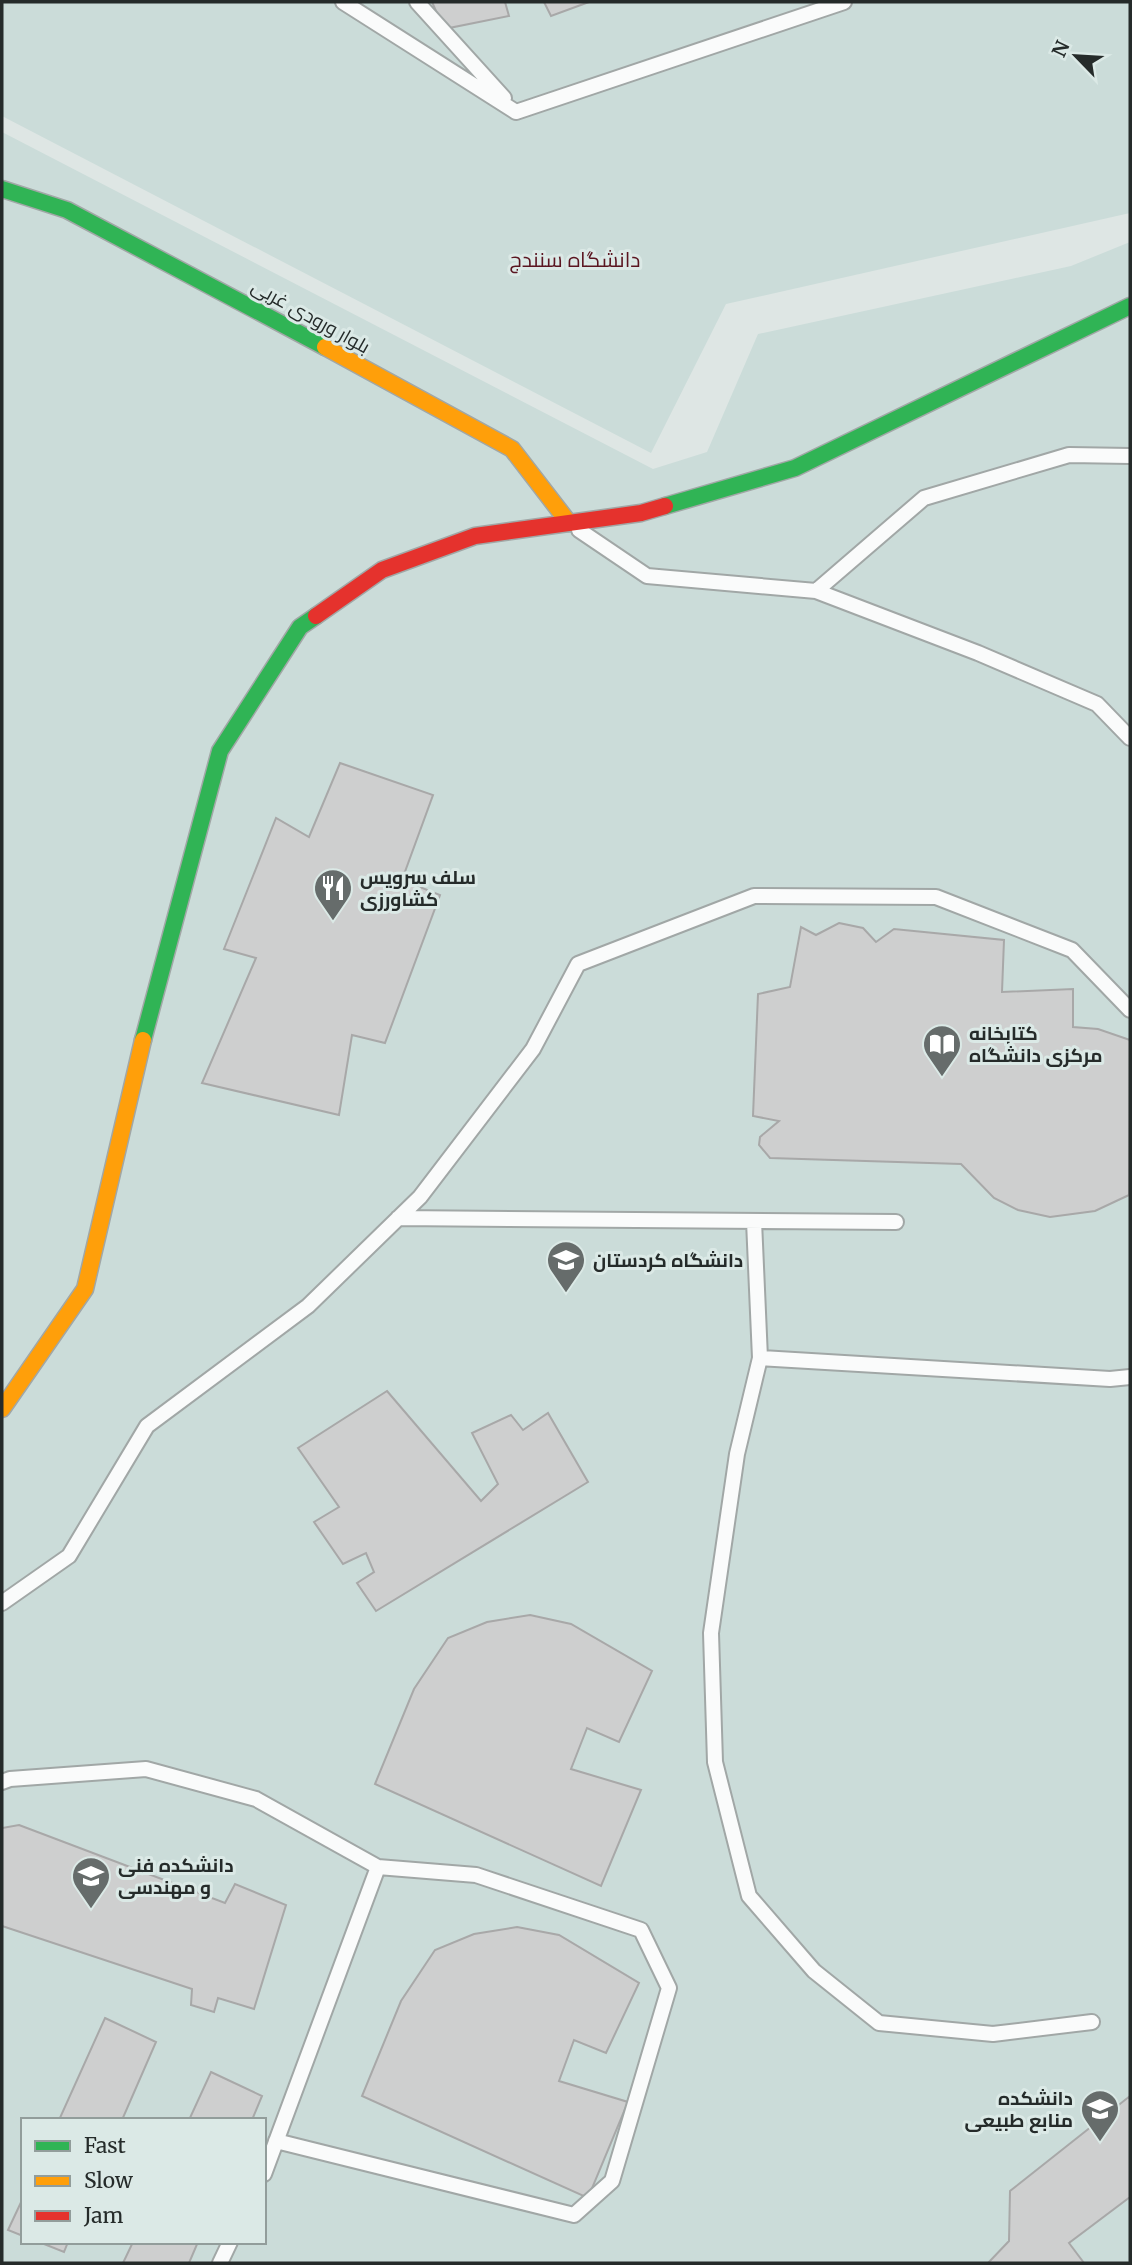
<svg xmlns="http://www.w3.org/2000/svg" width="1132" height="2265" font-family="Merriweather,Cairo,serif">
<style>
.built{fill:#cbdcd9;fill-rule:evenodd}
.building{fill:#cecfcf;stroke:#a8a8a8;stroke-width:2}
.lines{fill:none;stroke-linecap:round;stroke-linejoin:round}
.lane-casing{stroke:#a1a7a6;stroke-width:18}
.fast-casing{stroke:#a1a7a6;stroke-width:19}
.slow-casing{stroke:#a1a7a6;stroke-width:19}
.jam-casing{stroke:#a1a7a6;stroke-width:19}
.lane{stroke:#fafbfb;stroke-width:14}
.fast{stroke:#30b455;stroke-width:16}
.slow{stroke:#ff9f0a;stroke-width:16}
.jam{stroke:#e5322d;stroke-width:16}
.labels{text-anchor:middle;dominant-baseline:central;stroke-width:6;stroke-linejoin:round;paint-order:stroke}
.street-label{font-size:19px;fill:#252b2a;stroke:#dbe9e6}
.poi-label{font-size:19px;font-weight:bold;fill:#252b2a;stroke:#dbe9e6;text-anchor:start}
.neighbourhood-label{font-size:21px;fill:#5a1520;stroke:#dbe9e6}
</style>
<rect width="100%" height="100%" fill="#dee6e4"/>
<path class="built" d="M2 2H1130V213L726 304 651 453 2 116Z
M2 132 653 469 707 452 758 334 1071 266 1130 242V2263H2ZM23 2120H264V2242H23Z"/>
<path class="building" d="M432 2H505L509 16 444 29Z
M544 2H589L551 16Z
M340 763 433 795 402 880 440 895 385 1043 352 1035 339 1115 202 1083 256 958 224 949 276 818 309 837Z
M839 923 863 928 876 942 894 929 1004 940 1002 992 1073 989V1027L1098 1029 1130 1040 1129 1195 1095 1211 1050 1217 1018 1210 994 1198 961 1164 770 1158 759 1145 760 1137 779 1121 753 1116 758 994 790 987 801 927 816 935Z
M387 1391 481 1501 498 1484 472 1433 511 1415 523 1430 548 1413 588 1482 376 1611 357 1583 374 1572 366 1553 343 1564 314 1522 339 1507 298 1448Z
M530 1615 571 1624 652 1671 619 1742 587 1728 571 1769 641 1790 601 1886 375 1784 414 1689 448 1638 487 1622Z
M19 1825 225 1903 235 1884 286 1905 254 2009 218 1998 214 2012 191 2005 192 1989 2 1926V1828Z
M517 1927 559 1935 639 1983 606 2053 574 2040 559 2081 628 2102 588 2198 362 2096 401 2001 435 1950 474 1934Z
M105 2018 156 2042 122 2120H59Z
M211 2072 262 2096 252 2120H189Z
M1130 2096V2197L1069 2243 1084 2263H988L1009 2241 1010 2191Z
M23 2198V2236L8 2230Z
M39 2242H68L64 2252Z
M133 2242H198L189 2263H123Z"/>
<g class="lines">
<defs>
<path id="lane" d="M343 2 516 112
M417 2 504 98
M516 112 844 2
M579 530 647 576 816 591 978 653 1097 704 1130 738
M816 591 924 498 1069 455 1130 456
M398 1218 896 1222
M754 1221 760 1358 737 1454 711 1633 715 1762 749 1896 814 1971 879 2023 993 2034 1092 2022
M760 1358 1110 1379 1130 1377
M2 1603 69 1556 147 1426 308 1306 420 1197 533 1049 578 964 754 896 936 897 1072 950 1130 1010
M2 1782 10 1779 146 1769 256 1799 378 1867 264 2174
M276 2141 574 2215 612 2181 669 1988 641 1930 476 1875 378 1867
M220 2263 230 2242"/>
<path id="fast" d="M2 189 67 210 325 347
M665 506 795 468 1130 306
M143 1040 220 751 300 627 316 616"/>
<path id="slow" d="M325 347 512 449 569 523
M2 1409 85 1289 143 1040"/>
<path id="jam" d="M316 616 382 570 475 536 641 513 665 506"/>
</defs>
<use href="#lane" class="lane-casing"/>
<use href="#fast" class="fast-casing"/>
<use href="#slow" class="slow-casing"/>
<use href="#jam" class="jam-casing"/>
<use href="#lane" class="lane"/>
<use href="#fast" class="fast"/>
<use href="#slow" class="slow"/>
<use href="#jam" class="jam"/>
</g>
<defs>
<symbol id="restaurant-pin" viewBox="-11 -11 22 30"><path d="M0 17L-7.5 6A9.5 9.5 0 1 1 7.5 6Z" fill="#666c6b" stroke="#dbe9e6"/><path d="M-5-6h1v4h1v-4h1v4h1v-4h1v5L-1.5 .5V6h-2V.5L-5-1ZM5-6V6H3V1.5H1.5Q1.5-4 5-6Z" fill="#fff"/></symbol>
<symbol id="library-pin" viewBox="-11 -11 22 30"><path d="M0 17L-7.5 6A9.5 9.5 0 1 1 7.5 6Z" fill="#666c6b" stroke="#dbe9e6"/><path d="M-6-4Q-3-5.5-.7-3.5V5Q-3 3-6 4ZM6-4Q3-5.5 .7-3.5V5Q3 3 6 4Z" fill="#fff"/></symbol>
<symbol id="university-pin" viewBox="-11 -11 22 30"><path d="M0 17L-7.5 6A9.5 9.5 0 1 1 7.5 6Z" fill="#666c6b" stroke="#dbe9e6"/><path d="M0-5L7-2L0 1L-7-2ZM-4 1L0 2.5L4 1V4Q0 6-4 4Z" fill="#fff"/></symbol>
</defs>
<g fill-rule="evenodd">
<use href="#restaurant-pin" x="311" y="866" width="44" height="60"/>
<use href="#library-pin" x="920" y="1022" width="44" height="60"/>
<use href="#university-pin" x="544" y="1238" width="44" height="60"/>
<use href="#university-pin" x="69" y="1854" width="44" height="60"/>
<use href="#university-pin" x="1078" y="2087" width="44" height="60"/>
</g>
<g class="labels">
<g class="street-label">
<text transform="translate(311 316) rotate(29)">بلوار ورودی غربی</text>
</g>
<g class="poi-label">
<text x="360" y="877">سلف سرویس<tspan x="360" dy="22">کشاورزی</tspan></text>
<text x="969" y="1033">کتابخانه<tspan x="969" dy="22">مرکزی دانشگاه</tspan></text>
<text x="593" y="1260">دانشگاه کردستان</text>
<text x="118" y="1865">دانشکده فنی<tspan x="118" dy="22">و مهندسی</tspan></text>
<text x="1073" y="2098" text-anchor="end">دانشکده<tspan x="1073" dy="22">منابع طبیعی</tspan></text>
</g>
<g class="neighbourhood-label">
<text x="575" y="259">دانشگاه سنندج</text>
</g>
</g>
<rect width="1132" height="2265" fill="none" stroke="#252b2a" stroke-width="7"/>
<rect x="21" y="2118" width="245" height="126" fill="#dbe9e6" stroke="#929d9b" stroke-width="2"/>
<rect x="35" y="2141" width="35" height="10" fill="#30b455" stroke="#929d9b" stroke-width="2"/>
<text x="84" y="2153" font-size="21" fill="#252b2a">Fast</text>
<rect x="35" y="2176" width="35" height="10" fill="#ff9f0a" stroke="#929d9b" stroke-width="2"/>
<text x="84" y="2188" font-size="21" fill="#252b2a">Slow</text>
<rect x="35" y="2211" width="35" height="10" fill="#e5322d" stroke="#929d9b" stroke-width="2"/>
<text x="84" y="2223" font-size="21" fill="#252b2a">Jam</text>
<g transform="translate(1076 56) rotate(295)" stroke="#dbe9e6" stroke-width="5" paint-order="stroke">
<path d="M0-5L12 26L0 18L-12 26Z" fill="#252b2a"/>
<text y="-10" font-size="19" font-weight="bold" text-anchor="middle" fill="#252b2a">N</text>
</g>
</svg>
